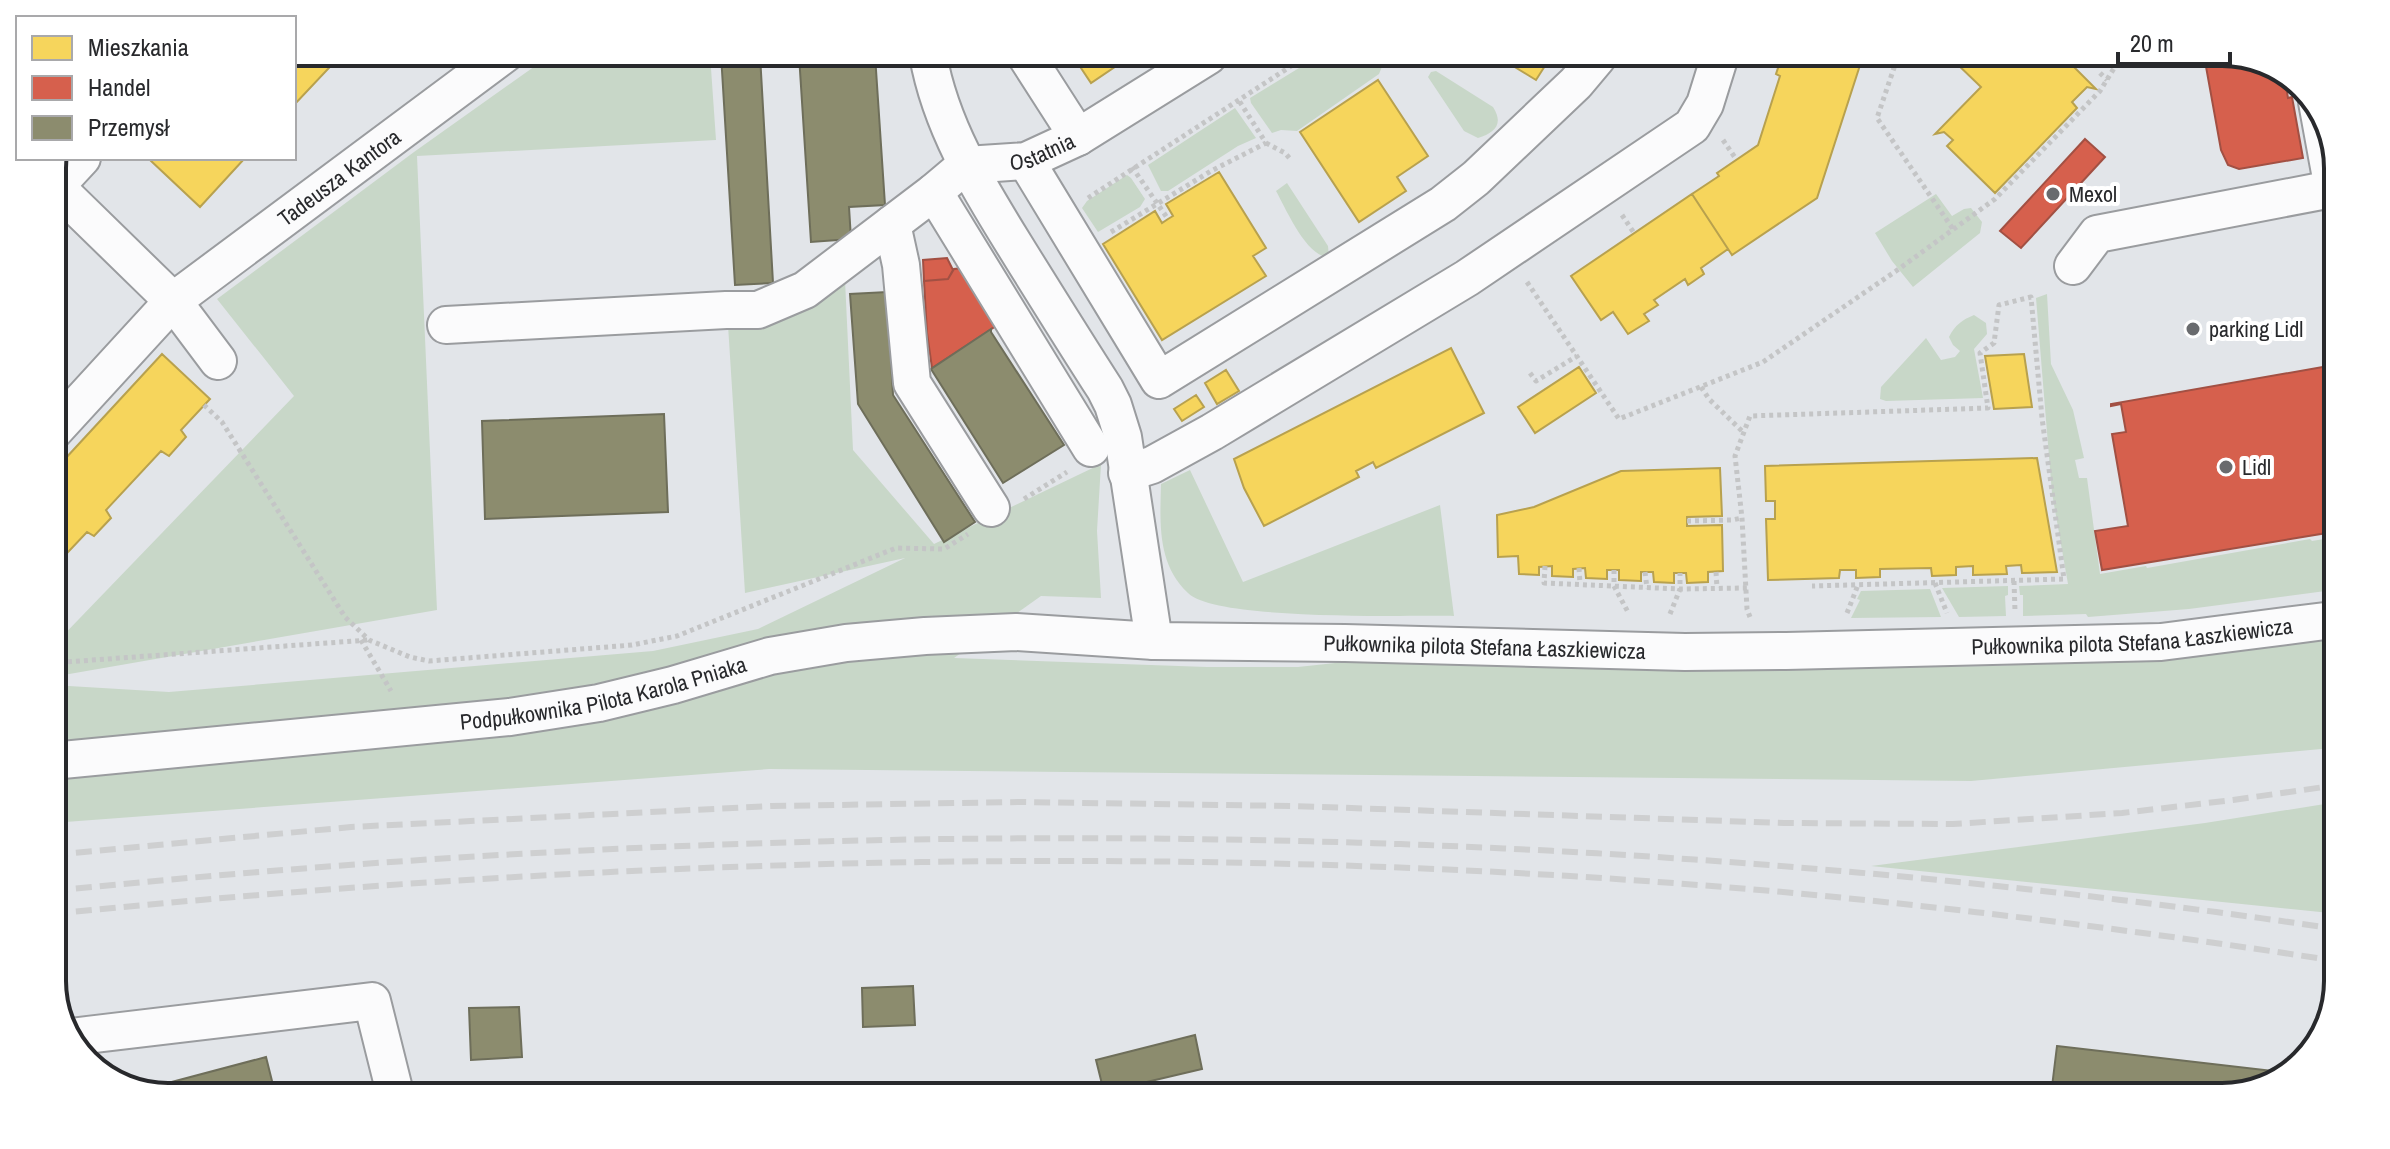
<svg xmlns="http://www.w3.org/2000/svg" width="2390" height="1149" font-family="'Archivo Narrow',sans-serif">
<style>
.green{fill:#c8d7c8}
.homes{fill:#f6d55c;stroke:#b8a14e;stroke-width:2}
.shops{fill:#d6604d;stroke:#a25043;stroke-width:2}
.industry{fill:#8c8c6e;stroke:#6e6e5a;stroke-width:2}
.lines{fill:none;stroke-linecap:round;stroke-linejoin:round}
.minor-casing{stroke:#9a9c9f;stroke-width:40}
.path{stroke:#c4c5c6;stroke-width:5;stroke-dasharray:4 4;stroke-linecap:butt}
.minor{stroke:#fbfbfc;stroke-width:36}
.rail{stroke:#cecfd0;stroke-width:6;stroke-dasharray:16 8;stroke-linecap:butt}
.poi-dot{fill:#696b6e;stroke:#fff;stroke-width:3}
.labels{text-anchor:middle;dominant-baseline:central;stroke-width:8;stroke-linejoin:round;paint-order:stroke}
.street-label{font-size:22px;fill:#28292c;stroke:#fff}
.poi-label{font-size:22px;fill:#28292c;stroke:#fff;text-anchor:start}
.rim{fill:none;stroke:#28292c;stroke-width:4}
</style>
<rect width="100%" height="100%" fill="#e2e5e9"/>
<path class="green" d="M552 54H710L716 140 417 156 437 610 52 677V647L294 396 217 299 414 152Z
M1317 57H1386L1379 74 1297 131 1281 130 1272 133 1251 103 1250 98Z
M1436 71 1493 107C1504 124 1495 133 1478 138L1464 131 1428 77 1431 72Z
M1235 108 1256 138 1238 146 1168 191H1161L1148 165Z
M1127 175 1131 178 1145 199 1140 207 1098 232 1082 208 1087 201Z
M1287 183 1328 246 1329 257C1307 258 1286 209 1276 191Z
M1936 194 1952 216 1964 209 1971 208 1982 222 1980 233 1913 287 1892 261 1875 233Z
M845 280 853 450 934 544 1101 464 1097 531 1101 598 1041 596 954 658 1207 667H1298L1363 660 1713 669 1994 666 2210 655 2333 639 2332 748 1971 781 769 769 52 823V685L169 692 653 651 758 629 905 558 745 593 728 325Z
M2047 294 2051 364 2073 410 2084 458 2075 460 2079 478H2087L2100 574 2146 566 2147 568 2310 539 2312 541 2324 539 2325 544 2334 543 2333 590 2189 609 2088 617 2086 614 2023 616V595H2020L2019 586 2068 584 2052 493 2036 298Z
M1974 315 1986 323 1987 334 1974 349 1983 398 1886 401 1880 399 1881 387 1926 338 1941 360 1955 357 1960 351 1953 345 1949 337C1955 325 1962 320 1974 315Z
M1190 470 1243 582 1440 505 1454 616C1406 615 1216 621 1188 593 1157 564 1160 523 1161 484Z
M2008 586V595L2005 596 2006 616 1959 617 1942 588Z
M1930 589 1941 617 1851 618 1860 600 1857 599 1861 591Z
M2331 803 2330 913 1871 866 2205 823Z"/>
<path class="homes" d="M294 53H343L294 105Z
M1073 56H1131L1091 83Z
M1500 58H1550L1536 80Z
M1781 59H1862L1817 198 1732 255 1692 194 1719 176 1717 173 1758 145 1780 76 1776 74Z
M1953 60H2067L2096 89 2087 87 2072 102 2077 108 1995 193 1947 146 1953 140 1944 132 1935 134 1981 87Z
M1378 80 1428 156 1397 177 1406 191 1359 222 1300 132Z
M151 158H245L200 207 150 160Z
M1219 172 1266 248 1253 256 1266 276 1162 340 1103 244 1155 211 1162 223 1168 219 1173 216 1166 204Z
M1692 194 1728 249 1701 268 1704 274 1688 285 1685 279 1654 300 1658 305 1644 314 1649 321 1628 334 1613 312 1601 320 1571 276Z
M1451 348 1484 413 1376 468 1373 462 1356 471 1359 477 1264 526 1244 488 1234 459Z
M162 354 210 399 181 430 186 437 169 456 161 451 106 510 111 518 94 536 87 532 52 569V473Z
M2024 354 2032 407 1994 409 1985 356Z
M1579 367 1596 393 1535 433 1518 407Z
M1226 370 1239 391 1217 404 1205 383Z
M1196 395 1204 407 1182 421 1174 409Z
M2037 458 2057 572 2022 573 2021 565 2006 566 2007 574 1973 575V566L1956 567V575L1932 576 1931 568 1880 569V577L1856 578V570H1840L1839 578 1768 580 1766 519H1775V501H1766L1765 466Z
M1720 468 1722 516 1687 517V526L1722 525 1723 571 1708 572V582L1687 583 1686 573H1674V583L1654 582 1653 572H1641V581L1619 580V570H1607V579L1586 578 1585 568 1573 569V577L1552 576V566L1539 567V575L1519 574 1518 556 1498 557 1497 515 1534 507 1621 471Z"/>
<path class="shops" d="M2205 61H2267L2284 75 2288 98 2292 97 2303 158 2239 169 2228 165 2221 150Z
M2085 139 2105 157 2021 248 2000 231Z
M947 258 953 270 948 279 924 281 923 260Z
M962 268 996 326 932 368 927 333 924 281 948 279 954 269Z
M2334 365H2336L2334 537 2328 538 2327 533 2102 570 2095 531 2128 526 2112 434 2126 432 2121 404 2111 406V404Z"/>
<path class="industry" d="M721 54 760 55 773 283 735 285Z
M799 55H875L885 205 849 207 851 239 811 242Z
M887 292 893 395 975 522 944 542 858 404 850 294Z
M991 329V332L1064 445 1003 483 931 369Z
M664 414 668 512 485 519 482 421Z
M913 986 915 1025 863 1027 862 988Z
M519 1007 522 1057 471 1060 469 1008Z
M1195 1035 1202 1069 1104 1092 1096 1060Z
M2057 1046 2290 1073 2287 1077 2223 1097 2064 1096 2051 1095Z
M266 1057 274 1089 149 1088Z"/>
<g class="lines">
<defs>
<g id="minor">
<path d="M928 55C941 129 981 191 1020 254 1048 299 1076 344 1105 389L1113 405 1123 437 1154 641"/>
<path d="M1026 56 1078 137"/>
<path d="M2317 102 2333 189"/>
<path d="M1026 161 1159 380 1443 204 1476 178 1576 83 1597 58"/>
<path id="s1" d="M966 165 1026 161 1078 137 1208 56"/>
<path d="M52 183 173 301 52 433"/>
<path d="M56 186 82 158"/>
<path d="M934 192 1091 448"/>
<path d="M892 224 901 265 912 383 991 508"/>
<path d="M2073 266 2097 234 2337 188"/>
<path d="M446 325 726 310H758L805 290 934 192 966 165"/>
<path id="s2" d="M218 361 173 301 506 53"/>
<path d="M1127 473 1152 465 1212 432 1467 278 1692 126 1705 104 1719 59"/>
<path id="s3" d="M52 761 510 717 599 703 673 685 770 656 846 643 925 636 1016 632 1154 641 1345 643 1685 652 1786 651 2161 642 2333 620"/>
<path d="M70 1037 372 1001 394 1089"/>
</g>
</defs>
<use href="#minor" class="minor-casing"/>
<path class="path" d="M1897 59 1877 118 1953 229
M2100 73 2107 80
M1723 140 1736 159
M1266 143 1285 153 1291 160
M1132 167 1168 219
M1088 198 1305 57
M1622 215 1634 233
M1111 232 1211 171 1266 143 1238 99
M1527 282 1619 419 1763 362 1896 271 1995 199 2100 91 2119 60
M1530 373 1536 381 1577 356
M1701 387 1709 399 1744 433
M204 405 222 422 345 617 369 640 410 657 429 661 632 645 677 636 896 548 944 549 968 534
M1024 499 1067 472
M1687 521 1732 520 1742 518
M1545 566 1544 583 1680 589 1747 588
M1579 568 1580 584
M1614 570V586L1629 614
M1645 572 1647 588
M1716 572 1717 588
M2014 581 2015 611
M1935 583 1947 613
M1847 613 1858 585
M1670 614 1680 589V573
M1750 617 1747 609 1742 518 1735 456 1750 416 1988 408 1980 353 1994 343 1999 305 2031 297 2042 418 2064 579 1812 586
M361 640 391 691
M52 663 368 640"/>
<use href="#minor" class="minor"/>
<path class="rail" d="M52 855 351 827 772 806 1022 802 1292 806 1784 823 1953 824 2122 813 2233 800 2331 786
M52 891C808 814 1577 817 2330 928
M52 914C624 856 1210 841 1783 892 1966 909 2148 932 2330 960"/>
</g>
<g class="poi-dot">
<circle cx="2053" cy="194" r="8"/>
<circle cx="2193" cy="329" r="8"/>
<circle cx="2226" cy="467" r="8"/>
</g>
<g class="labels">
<g class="street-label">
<text stroke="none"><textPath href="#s1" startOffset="78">Ostatnia</textPath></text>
<text stroke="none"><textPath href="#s2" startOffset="282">Tadeusza Kantora</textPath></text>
<text stroke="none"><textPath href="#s3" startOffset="2092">Pułkownika pilota Stefana Łaszkiewicza</textPath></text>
<text stroke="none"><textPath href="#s3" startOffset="1444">Pułkownika pilota Stefana Łaszkiewicza</textPath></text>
<text stroke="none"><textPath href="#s3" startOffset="556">Podpułkownika Pilota Karola Pniaka</textPath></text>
</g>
<g class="poi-label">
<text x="2069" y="194">Mexol</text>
<text x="2209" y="329">parking Lidl</text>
<text x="2242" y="467">Lidl</text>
</g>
</g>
<path d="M0 0H2390V1149H0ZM168 66H2222A102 102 0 0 1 2324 168V981A102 102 0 0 1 2222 1083H168A102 102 0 0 1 66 981V168A102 102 0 0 1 168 66Z" fill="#fff" fill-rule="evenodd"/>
<path class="rim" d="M168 66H2222A102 102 0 0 1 2324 168V981A102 102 0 0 1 2222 1083H168A102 102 0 0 1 66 981V168A102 102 0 0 1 168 66Z"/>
<rect x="16" y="16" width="280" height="144" fill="#ffffff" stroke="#a9a9ab" stroke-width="2"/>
<rect x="32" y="36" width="40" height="24" fill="#f6d55c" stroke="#a9a9ab" stroke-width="2"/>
<text x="88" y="56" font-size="24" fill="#28292c">Mieszkania</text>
<rect x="32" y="76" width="40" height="24" fill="#d6604d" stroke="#a9a9ab" stroke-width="2"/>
<text x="88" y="96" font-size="24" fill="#28292c">Handel</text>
<rect x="32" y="116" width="40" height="24" fill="#8c8c6e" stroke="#a9a9ab" stroke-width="2"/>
<text x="88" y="136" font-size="24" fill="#28292c">Przemysł</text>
<path d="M2118 52v12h112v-12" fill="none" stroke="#28292c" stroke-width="4"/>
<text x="2130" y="52" font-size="24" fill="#28292c" stroke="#ffffff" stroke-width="6" paint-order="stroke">20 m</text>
</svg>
